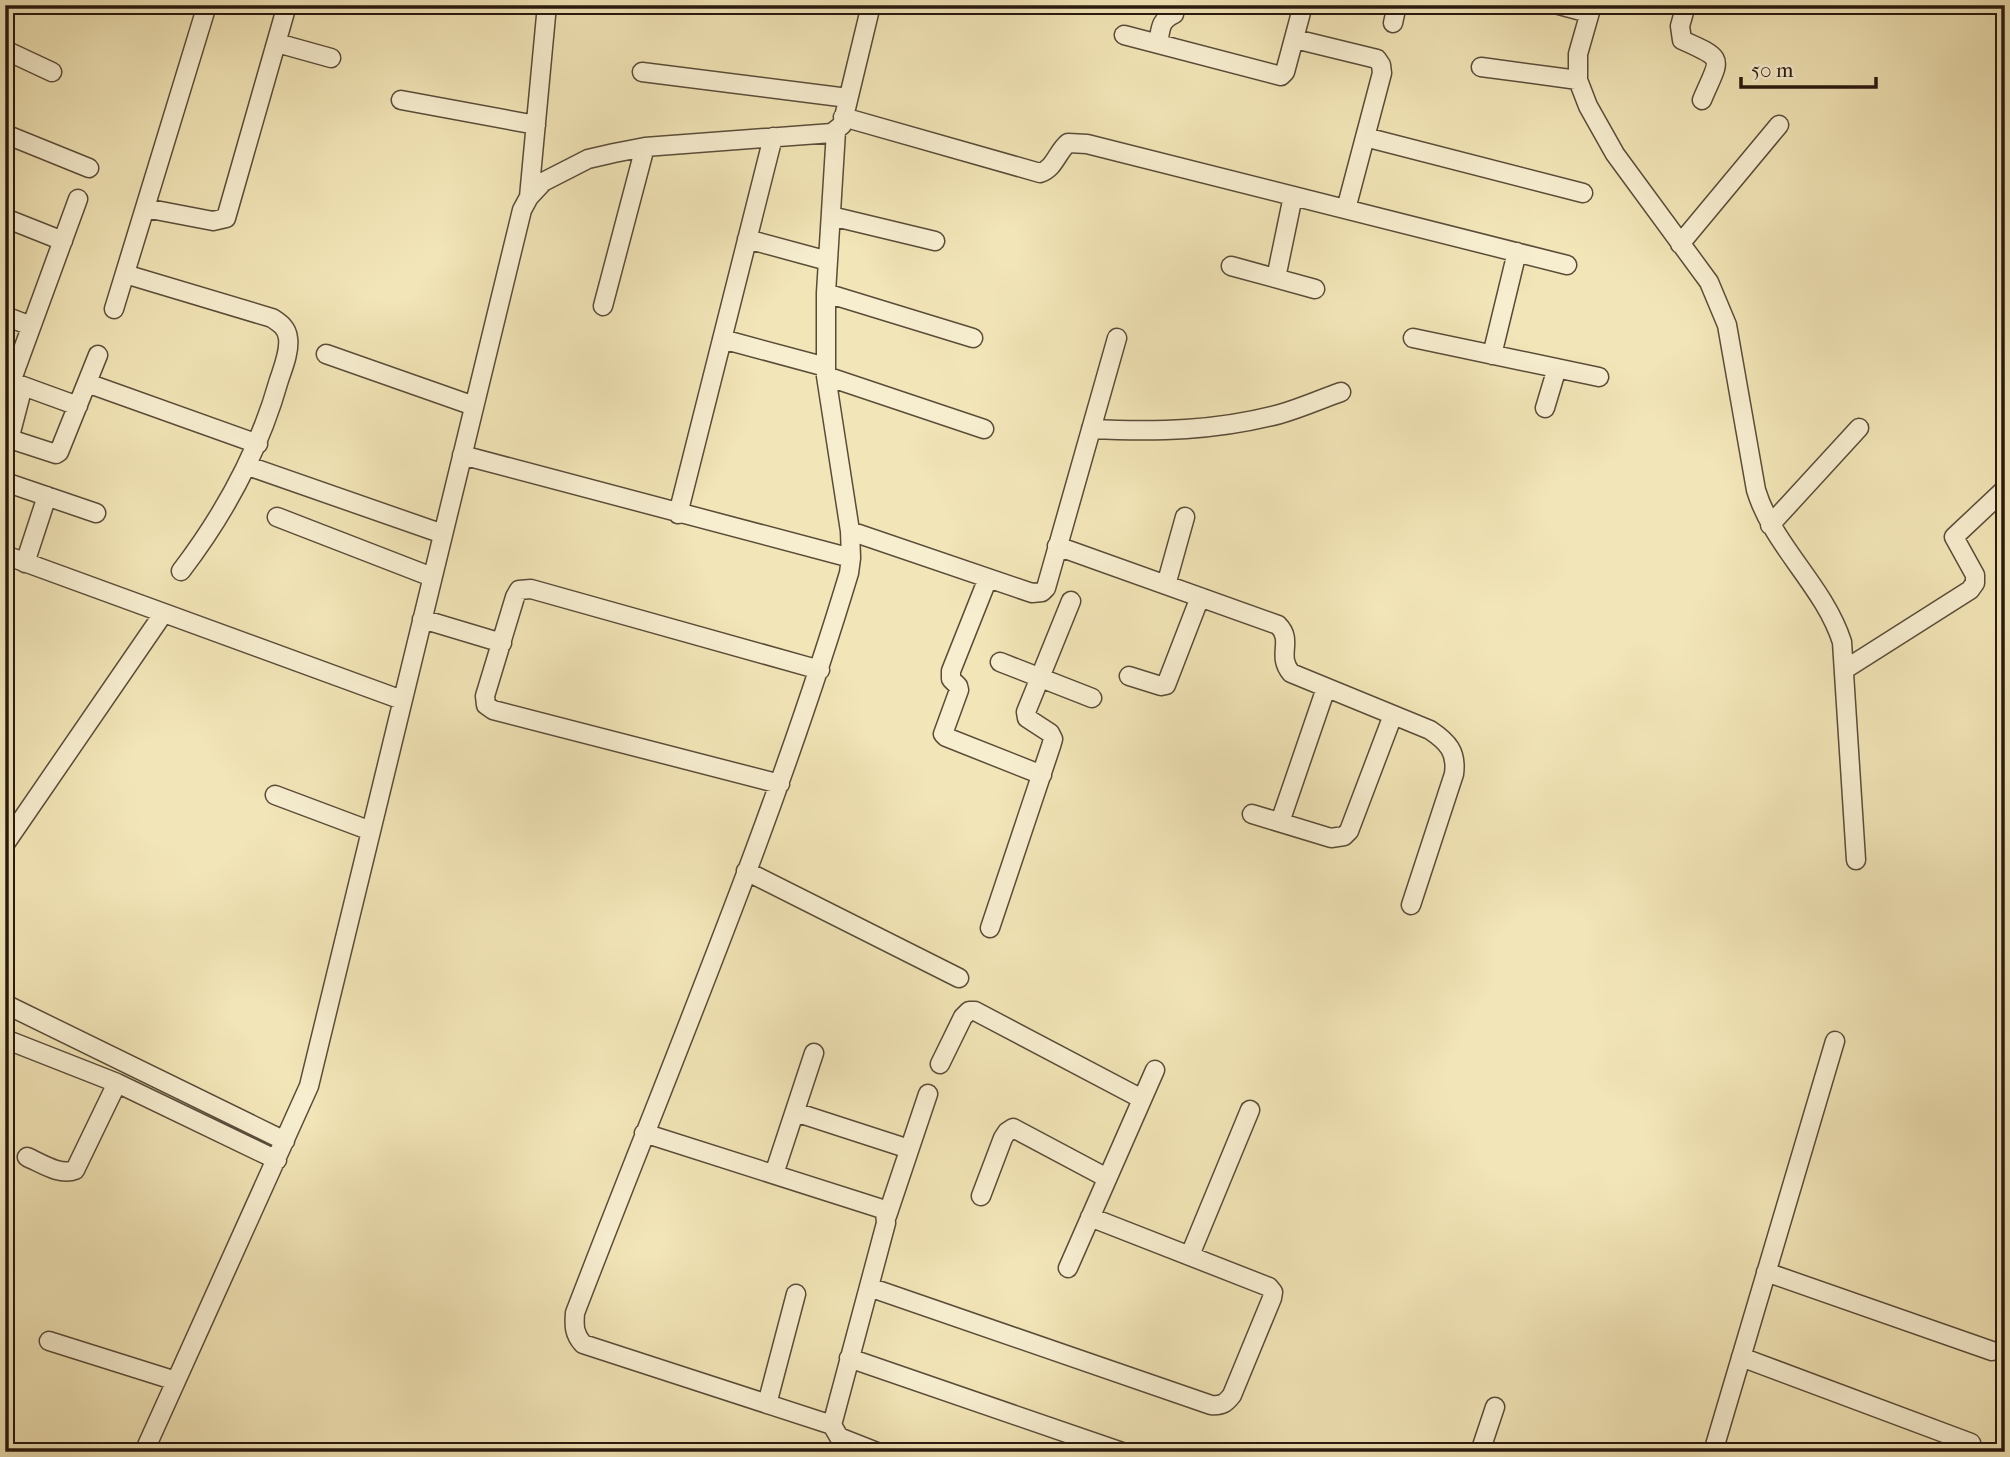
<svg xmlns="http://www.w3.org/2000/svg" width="2010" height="1457" font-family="'IM FELL French Canon',serif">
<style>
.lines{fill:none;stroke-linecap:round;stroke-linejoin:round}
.minor-casing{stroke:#5a4c39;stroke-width:21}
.minor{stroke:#f7eed0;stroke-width:18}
</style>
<rect width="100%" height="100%" fill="#f2e5b7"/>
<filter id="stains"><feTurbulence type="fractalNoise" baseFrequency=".00286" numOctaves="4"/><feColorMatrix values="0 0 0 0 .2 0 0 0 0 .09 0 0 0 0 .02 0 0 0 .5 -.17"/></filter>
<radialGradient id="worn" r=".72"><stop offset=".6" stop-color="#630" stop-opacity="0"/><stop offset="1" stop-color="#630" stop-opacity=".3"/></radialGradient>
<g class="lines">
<defs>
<path id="minor" d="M1559 5 1589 13
M1592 5 1578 54V80L1588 106 1615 154 1709 282 1727 325 1756 490C1773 546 1824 586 1842 642L1856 860
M1686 5 1680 26 1682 40C1727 60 1720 57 1702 100
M1393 23 1397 5
M1124 35 1281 76 1285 72 1303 5
M1295 39 1377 59 1381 65 1382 73 1346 209
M277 43 331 58
M1158 44C1161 29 1159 21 1174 14L1176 5
M5 50 52 72
M1481 67 1578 80
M642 72 848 98
M401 100 536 125
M843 117 1040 173C1055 168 1057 152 1068 143L1087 144 1567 265
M5 134 89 168
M1365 137 1583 193
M529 197 547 5
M145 208 213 221 226 218 287 5
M831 216 935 241
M5 218 63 241
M747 239 828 261
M1680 244 1779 125
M1231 266 1315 289
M125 274 272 318C280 323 287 328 288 338 290 351 283 368 279 380 259 451 226 512 181 571
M1276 278 1293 196
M826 293 973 338
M603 306 645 147
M114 309 207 5
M5 316 31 326
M1413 338 1599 377
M722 339 826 367
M326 354 474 406
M1492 355 1517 252
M826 376 984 429
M11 382 78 199
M12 382 78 406
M87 383 258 444
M23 386 10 436 13 440 56 454 59 452 98 355
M1545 408 1557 368
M1091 429C1157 432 1216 431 1280 414 1301 408 1321 399 1341 392
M462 455 851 558
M248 466 443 534
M5 482 96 513
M678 514 773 137
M277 517 432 577
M1770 525 1859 428
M850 531 1032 593 1042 592 1046 588 1117 338
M1057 546 1278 625C1294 641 1276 655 1291 673L1430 730C1448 742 1457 752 1454 774L1411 905
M5 555 402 700
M25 563 47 496
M988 578 951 671V679L958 686 959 690 943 734 946 737 1042 775
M1166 585 1185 517
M422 619 502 643
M1000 662 1092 698
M1844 670 1970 590 1975 583V575L1954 537 2005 489
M1129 676 1161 686 1166 685 1200 597
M780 784 493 710 486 705 485 696 515 597 519 590 531 589 820 670
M275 795 371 831
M1252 814 1331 838 1344 836 1349 831 1393 715
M1280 822 1326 688
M5 844 163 614
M746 871 959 978
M990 928 1051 746 1053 739 1050 733 1027 718 1026 712 1071 601
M5 1004 285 1141
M5 1039 117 1083 277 1160
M940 1064 963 1017 969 1011H975L1142 1099
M795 1112 909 1149
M644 1133 879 1208 885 1211 886 1223 832 1425 839 1437 877 1452
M27 1157C41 1163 60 1176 75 1170L117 1083
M774 1174 814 1053
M981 1196 1003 1138 1007 1132 1013 1128 1107 1178
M887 1216 928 1094
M1190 1255 1250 1110
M1068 1268 1155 1070
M1766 1272 1992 1351
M869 1287 1211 1405C1222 1406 1226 1403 1232 1395L1272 1298 1273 1292 1269 1287 1090 1217
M49 1341 176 1381
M1741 1357 1971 1443
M849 1358 1122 1452
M767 1404 796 1294
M832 1425 583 1344C574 1334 574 1326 575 1313 669 1068 773 825 849 573L851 558 850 531 826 376V293L836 131
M144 1452 309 1086 522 210 529 197 543 182 588 159 614 153 645 147 832 133 842 125 871 5
M1480 1452 1495 1407
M1713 1452 1835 1041"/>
</defs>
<use href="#minor" class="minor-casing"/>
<use href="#minor" class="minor"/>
</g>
<rect width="2010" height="1457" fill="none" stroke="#f2e5b7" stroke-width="28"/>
<rect x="7" y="7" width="1996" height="1443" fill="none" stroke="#28190f" stroke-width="3.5"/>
<rect x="14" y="14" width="1982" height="1429" fill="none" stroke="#28190f" stroke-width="2"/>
<path d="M1741 77v10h135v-10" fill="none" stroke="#28190f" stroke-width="3.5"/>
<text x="1751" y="77" font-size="21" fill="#28190f" stroke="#f7eed0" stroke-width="5" paint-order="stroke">50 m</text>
<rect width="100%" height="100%" filter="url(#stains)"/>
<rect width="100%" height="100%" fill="url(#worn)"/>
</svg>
